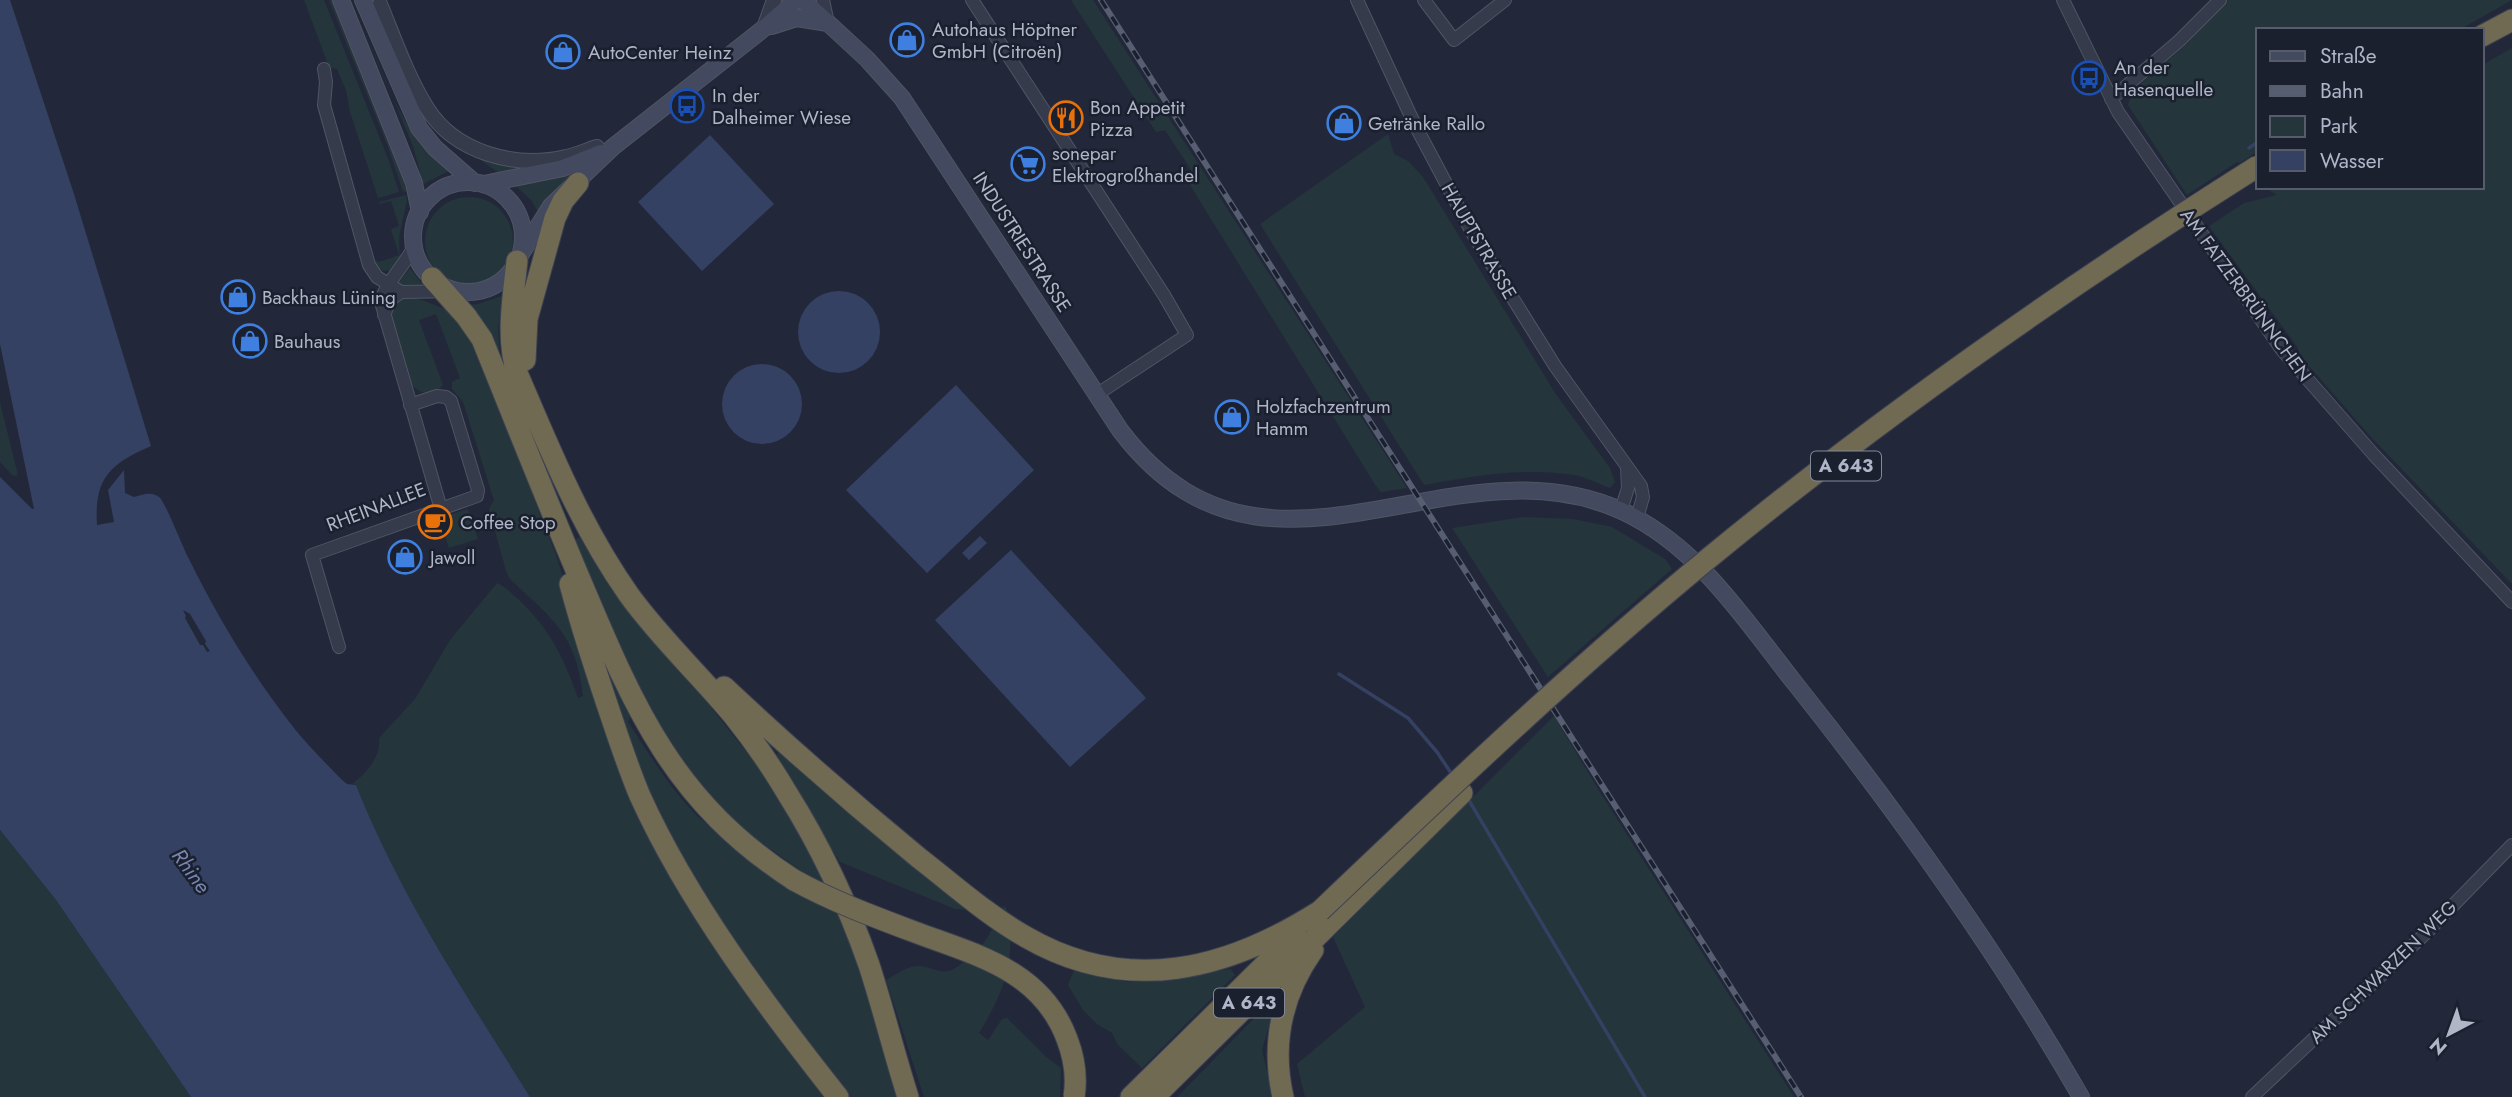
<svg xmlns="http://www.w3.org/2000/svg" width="2512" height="1097" font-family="Jost,sans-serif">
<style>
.green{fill:#24353c}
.water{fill:#354162}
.pier{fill:#22283a}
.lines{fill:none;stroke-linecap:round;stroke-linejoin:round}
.stream{stroke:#354162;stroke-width:3.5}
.minor-casing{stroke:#505565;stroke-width:14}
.tertiary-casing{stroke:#505565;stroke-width:16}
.secondary-casing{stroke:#505565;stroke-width:18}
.motorway-casing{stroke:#3d4252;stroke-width:23}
.minor{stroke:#353b4b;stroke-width:12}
.tertiary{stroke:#353b4b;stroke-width:14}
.secondary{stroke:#43495e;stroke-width:16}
.motorway{stroke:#716a52;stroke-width:21}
.rail-casing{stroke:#575e72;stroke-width:6}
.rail{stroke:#1b202f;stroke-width:3.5;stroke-dasharray:10;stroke-linecap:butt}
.motorway-bridge-casing{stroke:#3d4252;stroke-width:23;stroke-linecap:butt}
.motorway-bridge{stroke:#716a52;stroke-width:21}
.labels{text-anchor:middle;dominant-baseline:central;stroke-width:5;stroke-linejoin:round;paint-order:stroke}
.shield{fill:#1b202f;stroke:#838899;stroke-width:2}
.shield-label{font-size:18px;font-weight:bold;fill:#b0b5c7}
.poi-label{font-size:19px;fill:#b0b5c7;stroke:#1b202f;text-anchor:start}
.street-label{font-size:19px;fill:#b0b5c7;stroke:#1b202f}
.water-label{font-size:21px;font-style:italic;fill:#7886af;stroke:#1b202f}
</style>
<rect width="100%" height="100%" fill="#22283a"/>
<path class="green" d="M304 0H324L389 161 399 192 378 198 350 112 346 90 337 69 329 67Z
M329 0H333L400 166 407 191 403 192 388 147Z
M1071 0H1093L1407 488 1381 492 1376 486 1185 177 1191 170 1165 130 1156 132Z
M2228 0H2512L2459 30H2258V151L2240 163 2237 162 2187 195 2128 105 2133 90 2187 44Z
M365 31C386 83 403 135 449 171L423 184 413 146Z
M2512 48V584L2371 437 2301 357 2298 348 2209 226 2244 203 2277 195 2264 187H2482V65Z
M1388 134 1394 154 1408 161 1423 177 1555 393 1610 468 1615 482 1610 488C1599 484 1586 477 1574 475 1524 467 1473 476 1424 485L1260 224Z
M476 153 543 163 503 176 475 156Z
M583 168 539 214 532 201 515 185Z
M406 195 407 201 399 237 400 262 394 270 383 271 377 265 375 260 379 262 399 255 391 229 399 226 391 201 380 204 379 202Z
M425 241a44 44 0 1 1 88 0a44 44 0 1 1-88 0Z
M410 268 425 288 396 286Z
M411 296 448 310 471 333 496 391 507 429 556 555 609 722 618 761 828 1097H530C467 996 400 897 356 785L352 784C366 773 381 758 379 738L415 699 450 640 497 583C506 587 512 594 519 600 550 629 564 658 578 698L583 696C576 633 552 619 510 579L506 571 489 509 494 500 463 402 452 389V382L460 378 436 314 419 320 443 385C432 397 418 395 409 381L390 310 399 298Z
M502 296H503L498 329 500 356 466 305 478 304Z
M0 402 18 475 13 476 0 462Z
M468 509 478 539 449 548 439 518Z
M1523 517 1573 519 1612 527 1665 559 1672 569 1548 677 1452 528Z
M580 537 608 585 644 631 706 701 781 796 846 921 902 1097H849L815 1057 721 930 647 797 580 607 631 716 628 722C651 756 672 793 703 821 730 846 765 866 795 886L802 871 735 824 661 737 572 541Z
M1554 716 1603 797 1794 1097H1305L1297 1064 1365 1007 1333 937Z
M779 752 843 809 976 910 955 909 840 862 774 757Z
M0 830 56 900 191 1097H0Z
M1005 906C1010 914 1009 924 1010 933 1013 971 998 1002 979 1033L988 1040 1002 1019 1007 1018 1046 1057 1061 1068 1060 1097H924L886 980C895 975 906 967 916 966 930 965 941 976 954 969 966 962 984 945 990 933 996 923 991 912 1005 906Z
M1231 969 1235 975 1142 1068 1118 1045 1112 1033 1097 1024 1083 1010 1068 985 1074 970 1128 982Z
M1268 1004 1274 1008 1262 1050 1273 1097H1177Z"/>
<path class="water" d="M0 0H10L73 191 151 446C110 464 94 478 97 525L114 522 108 490 124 470 125 493 134 497C142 495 151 491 159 497 165 501 183 548 189 559 218 618 253 676 294 728 308 746 325 762 341 779L347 784 356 785C400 896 467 996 530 1097H191L56 900 0 830V477L32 509H34L0 344Z
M710 135 774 204 702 271 638 202Z
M798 332a41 41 0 1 1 82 0a41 41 0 1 1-82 0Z
M722 404a40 40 0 1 1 80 0a40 40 0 1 1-80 0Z
M956 385 1034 470 927 573 846 490Z
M980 536 987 543 969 560 962 553Z
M1011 550 1146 698 1070 767 935 620Z"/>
<path class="pier" d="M183 610 190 614 206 641 205 644 210 651 207 652 203 645H200L185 618 186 616Z"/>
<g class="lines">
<path class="stream" d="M2249 148 2258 142
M1339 674 1408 718 1437 752 1453 776
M1467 797 1645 1097"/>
<defs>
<path id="minor" d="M823 0 828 23
M972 0 1164 295 1187 335 1096 395
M1357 0 1415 125 1474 236 1555 366 1641 486 1643 497 1637 518
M1424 0 1454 40 1505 0
M2063 0 2118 112 2282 350 2374 455 2512 602
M324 69 326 82 324 105 369 265 377 277 401 292
M2111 99 2179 41 2220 0
M414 246C406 264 383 286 381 302L441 509
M384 315 391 299 401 292 462 291
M1621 510 1628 488 1627 468
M339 647 312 555 477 496 478 490 451 401 446 397 437 396 410 405
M2252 1097 2426 933 2512 845"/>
<path id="tertiary" d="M380 4C394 38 407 76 427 108 455 153 516 169 566 157 577 155 587 150 597 147
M764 28 774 0"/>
<path id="secondary" d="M341 0 414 183 420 212
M363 0 419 128 435 148 475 183
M803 0 867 59 902 98 1120 430C1264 621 1449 432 1622 511 1698 546 1744 619 1794 682 1899 814 1997 951 2081 1097
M772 26 797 18 828 23
M413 237a55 55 0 1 1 110 0a55 55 0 1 1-110 0Z
M484 184 563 168 601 153
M519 257 551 206 613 147 763 29 796 0"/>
<path id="motorway" d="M2482 36 2512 20
M517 261C513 299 506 337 517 373 550 450 581 527 629 595 660 638 699 674 733 715 753 740 771 766 787 793 821 847 848 905 869 965 883 1008 894 1053 908 1097
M432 278 466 316 482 339C513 416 544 494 576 570 632 702 669 799 794 880
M525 360 527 319 555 218 563 201 578 183
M570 584C582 629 596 672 611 716 620 743 629 770 640 796 688 902 766 1006 838 1097
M724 687C787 746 852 803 919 858 954 885 987 915 1026 937 1128 996 1227 970 1320 911
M1131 1097 1296 934
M1154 1097 1462 793
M1283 1097C1271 1044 1282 994 1313 950"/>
</defs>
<use href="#minor" class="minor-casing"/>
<use href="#tertiary" class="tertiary-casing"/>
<use href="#secondary" class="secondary-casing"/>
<use href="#motorway" class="motorway-casing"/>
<use href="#minor" class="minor"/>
<use href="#tertiary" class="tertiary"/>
<use href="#secondary" class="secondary"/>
<use href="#motorway" class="motorway"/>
<defs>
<path id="rail" d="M1101 0 1801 1097"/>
</defs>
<use href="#rail" class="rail-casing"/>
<use href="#rail" class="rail"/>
<defs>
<path id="motorway-bridge" d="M794 880C832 901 872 916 912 931 975 955 1041 969 1067 1039 1074 1057 1077 1078 1074 1097
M1320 911C1447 790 1574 669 1709 558 1883 415 2068 286 2258 166"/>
</defs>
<use href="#motorway-bridge" class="motorway-bridge-casing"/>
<use href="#motorway-bridge" class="motorway-bridge"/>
</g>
<defs>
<symbol id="shop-ring" viewBox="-11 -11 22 22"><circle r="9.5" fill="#1b202f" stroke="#3f7fe0" stroke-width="1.5"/><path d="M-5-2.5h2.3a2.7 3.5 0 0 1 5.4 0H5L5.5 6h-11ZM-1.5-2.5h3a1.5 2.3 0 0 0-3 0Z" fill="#3f7fe0"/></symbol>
<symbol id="bus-ring" viewBox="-11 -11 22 22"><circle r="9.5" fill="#1b202f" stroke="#1a4fb4" stroke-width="1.5"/><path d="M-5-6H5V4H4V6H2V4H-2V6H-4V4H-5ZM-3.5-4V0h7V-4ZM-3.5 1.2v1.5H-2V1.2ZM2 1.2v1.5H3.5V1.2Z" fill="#1a4fb4"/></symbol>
<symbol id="restaurant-ring" viewBox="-11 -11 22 22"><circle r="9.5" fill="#1b202f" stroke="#e8710a" stroke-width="1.5"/><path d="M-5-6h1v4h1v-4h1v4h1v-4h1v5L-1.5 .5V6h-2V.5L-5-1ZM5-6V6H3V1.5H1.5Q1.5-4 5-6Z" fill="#e8710a"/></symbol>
<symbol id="supermarket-ring" viewBox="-11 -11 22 22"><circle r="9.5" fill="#1b202f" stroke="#3f7fe0" stroke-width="1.5"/><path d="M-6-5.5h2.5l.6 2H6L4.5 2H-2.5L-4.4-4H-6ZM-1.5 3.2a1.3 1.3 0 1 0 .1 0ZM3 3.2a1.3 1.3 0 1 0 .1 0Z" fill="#3f7fe0"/></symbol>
<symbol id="cafe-ring" viewBox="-11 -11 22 22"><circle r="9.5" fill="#1b202f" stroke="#e8710a" stroke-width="1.5"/><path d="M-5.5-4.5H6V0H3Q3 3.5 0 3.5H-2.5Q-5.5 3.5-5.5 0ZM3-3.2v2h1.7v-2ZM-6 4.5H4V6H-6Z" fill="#e8710a"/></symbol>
</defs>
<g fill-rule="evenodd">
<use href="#shop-ring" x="888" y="21" width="38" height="38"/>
<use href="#shop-ring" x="544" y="33" width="38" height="38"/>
<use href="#bus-ring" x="2070" y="59" width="38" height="38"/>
<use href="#bus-ring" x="668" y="87" width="38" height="38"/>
<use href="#restaurant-ring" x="1047" y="99" width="38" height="38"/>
<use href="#shop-ring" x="1325" y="104" width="38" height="38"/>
<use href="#supermarket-ring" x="1009" y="145" width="38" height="38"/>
<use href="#shop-ring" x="219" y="278" width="38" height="38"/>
<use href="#shop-ring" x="231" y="322" width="38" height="38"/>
<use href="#shop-ring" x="1213" y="398" width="38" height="38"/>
<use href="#cafe-ring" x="416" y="503" width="38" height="38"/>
<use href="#shop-ring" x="386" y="538" width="38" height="38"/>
</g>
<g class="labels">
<g class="shield">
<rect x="1811" y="451.5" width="70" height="29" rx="5"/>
<rect x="1214" y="988.5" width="70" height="29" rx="5"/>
</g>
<g class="shield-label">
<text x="1846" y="466">A 643</text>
<text x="1249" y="1003">A 643</text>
</g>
<g class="poi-label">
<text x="932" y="29">Autohaus Höptner<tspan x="932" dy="22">GmbH (Citroën)</tspan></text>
<text x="588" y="52">AutoCenter Heinz</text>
<text x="2114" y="67">An der<tspan x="2114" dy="22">Hasenquelle</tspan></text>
<text x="712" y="95">In der<tspan x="712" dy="22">Dalheimer Wiese</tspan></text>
<text x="1090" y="107">Bon Appetit<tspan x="1090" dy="22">Pizza</tspan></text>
<text x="1368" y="123">Getränke Rallo</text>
<text x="1052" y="153">sonepar<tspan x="1052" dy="22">Elektrogroßhandel</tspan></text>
<text x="262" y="297">Backhaus Lüning</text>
<text x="274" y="341">Bauhaus</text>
<text x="1256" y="406">Holzfachzentrum<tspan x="1256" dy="22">Hamm</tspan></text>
<text x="460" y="522">Coffee Stop</text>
<text x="430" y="557">Jawoll</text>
</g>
<g class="street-label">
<text transform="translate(1479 241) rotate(60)">HAUPTSTRASSE</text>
<text transform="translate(1022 242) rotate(57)">INDUSTRIESTRASSE</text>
<text transform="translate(2246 295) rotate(54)">AM FATZERBRÜNNCHEN</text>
<text transform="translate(376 507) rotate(-21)">RHEINALLEE</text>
<text transform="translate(2383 972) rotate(-44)">AM SCHWARZEN WEG</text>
</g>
<g class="water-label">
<text transform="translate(191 871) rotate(54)">Rhine</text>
</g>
</g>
<rect x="2256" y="28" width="228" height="161" fill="#1b202f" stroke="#575c6c" stroke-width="2"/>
<rect x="2270" y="51" width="35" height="10" fill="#43495e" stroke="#575c6c" stroke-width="2"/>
<text x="2320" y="63" font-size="21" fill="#b0b5c7">Straße</text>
<rect x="2270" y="86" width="35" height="10" fill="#575e72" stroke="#575c6c" stroke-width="2"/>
<text x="2320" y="98" font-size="21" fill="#b0b5c7">Bahn</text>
<rect x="2270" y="116" width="35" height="21" fill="#24353c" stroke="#575c6c" stroke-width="2"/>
<text x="2320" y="133" font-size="21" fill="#b0b5c7">Park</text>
<rect x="2270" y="150" width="35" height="21" fill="#354162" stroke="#575c6c" stroke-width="2"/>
<text x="2320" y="168" font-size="21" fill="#b0b5c7">Wasser</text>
<g transform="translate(2449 1034) rotate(221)" stroke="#1b202f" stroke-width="5" paint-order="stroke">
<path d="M0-5L12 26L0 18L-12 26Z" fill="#b0b5c7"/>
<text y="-10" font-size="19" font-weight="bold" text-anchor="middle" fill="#b0b5c7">N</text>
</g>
</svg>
